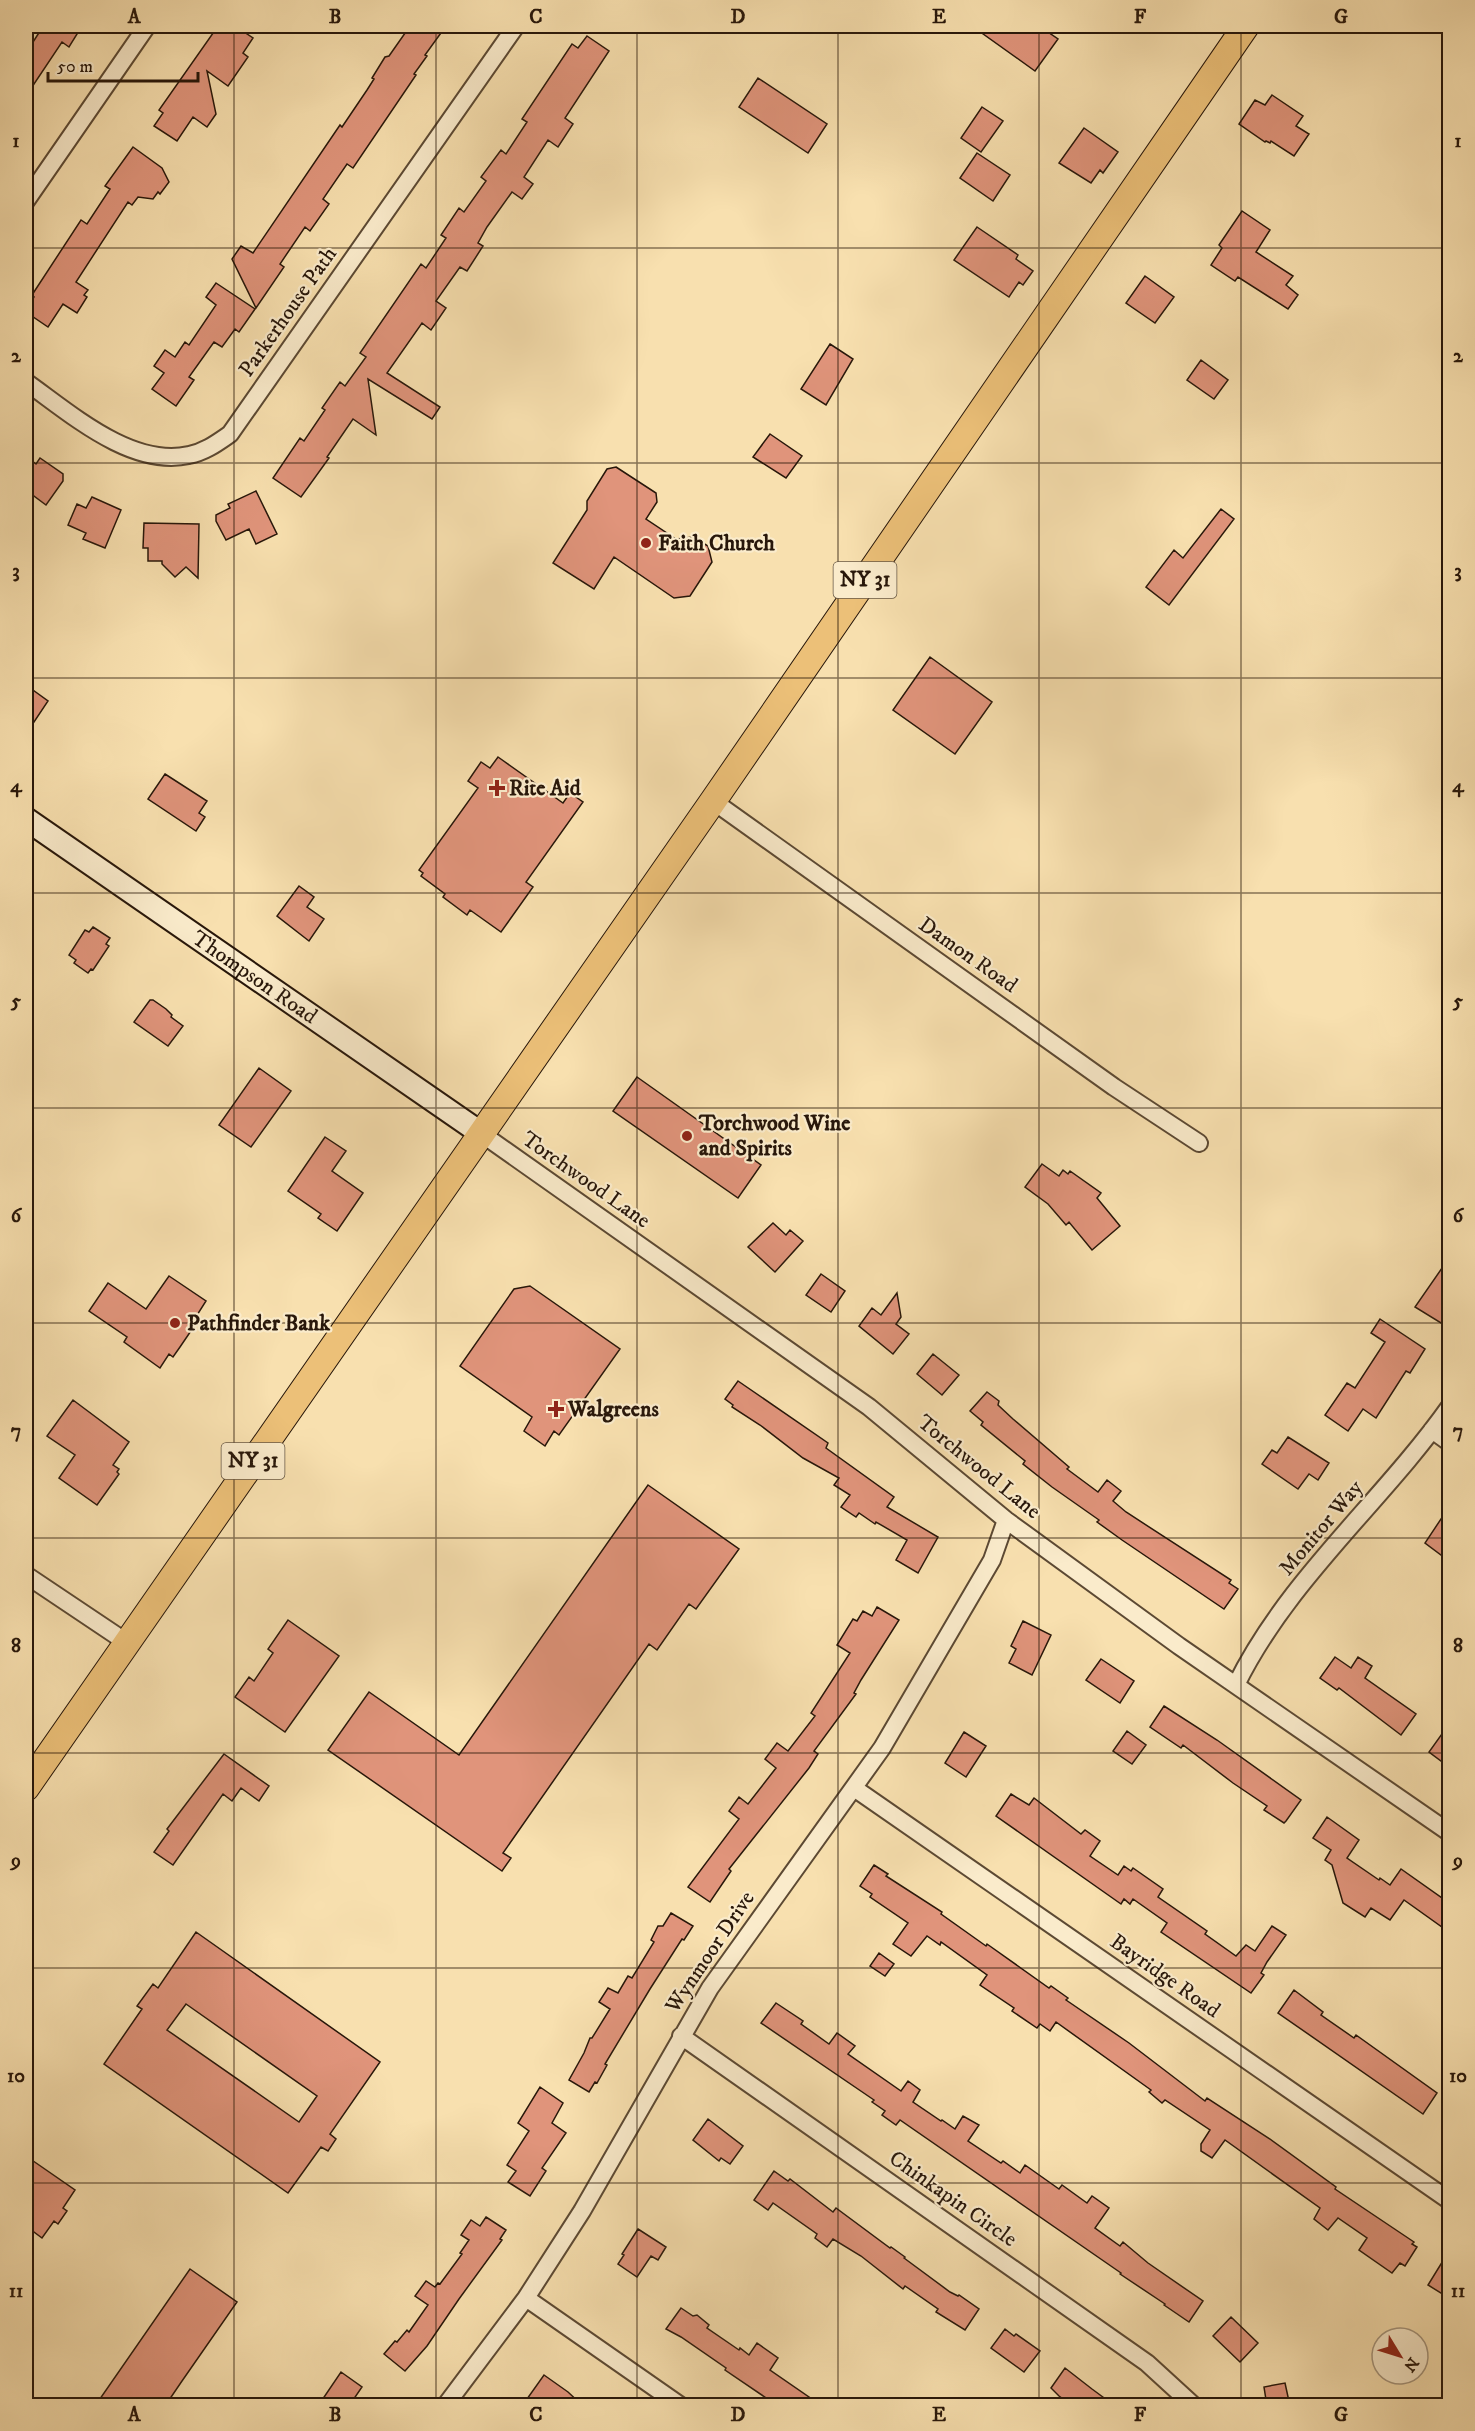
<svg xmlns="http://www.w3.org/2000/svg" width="1475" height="2431" font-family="'IM FELL DW Pica',serif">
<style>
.building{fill:#e0947b;stroke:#28170a;stroke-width:1.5;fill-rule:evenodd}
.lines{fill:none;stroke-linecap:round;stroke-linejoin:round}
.street-casing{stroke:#5c4933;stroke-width:20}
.secondary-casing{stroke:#28170a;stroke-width:26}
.primary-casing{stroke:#28170a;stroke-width:28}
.street{stroke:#faebcb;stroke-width:16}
.secondary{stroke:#faebcb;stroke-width:22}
.primary{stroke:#ecc078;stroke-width:26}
.grid{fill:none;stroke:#28170a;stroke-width:1.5;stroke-opacity:0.55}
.poi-dot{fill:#8f2418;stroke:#faebcb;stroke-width:2}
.labels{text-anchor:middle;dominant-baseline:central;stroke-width:4.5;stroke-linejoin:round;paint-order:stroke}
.shield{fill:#faebcb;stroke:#675744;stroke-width:1.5}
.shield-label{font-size:21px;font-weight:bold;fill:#28170a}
.street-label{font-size:22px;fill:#28170a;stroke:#faebcb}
.poi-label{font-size:22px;font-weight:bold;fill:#28170a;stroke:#faebcb;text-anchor:start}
.neatline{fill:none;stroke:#28170a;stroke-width:2}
.grid-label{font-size:20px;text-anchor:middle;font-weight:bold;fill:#28170a}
</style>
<rect width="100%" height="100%" fill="#f8e0af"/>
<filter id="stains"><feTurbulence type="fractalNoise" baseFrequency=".00333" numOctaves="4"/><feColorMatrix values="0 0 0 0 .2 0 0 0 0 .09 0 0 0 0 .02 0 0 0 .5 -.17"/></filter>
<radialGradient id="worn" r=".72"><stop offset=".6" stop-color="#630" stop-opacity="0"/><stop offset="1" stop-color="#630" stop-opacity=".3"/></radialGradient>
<path class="building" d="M38 26H82L69 47 62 42 26 96V53L42 28Z
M218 26H235L253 38 243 53 248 57 228 86 207 71 216 114 207 127 193 117 177 141 154 126 163 113 159 110Z
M410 26H446L425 55 427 56 414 74 416 75 353 168 347 164 323 199 329 204 310 231 305 227 280 264 284 267 256 308 232 259 241 246 253 253 340 125 342 127 367 90 374 79 372 78 385 57 389 56Z
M972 26H1039L1058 39 1035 71Z
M587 36 609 51 565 118 573 124 558 147 548 140 524 177 533 184 522 199 512 192 487 227 478 243 483 246 467 271 460 267 436 301 446 308 431 330 422 323 387 373 440 407 432 419 368 379 376 435 353 419 327 457 329 458 301 497 273 478 300 438 304 441 325 410 322 408 340 382 345 386 366 357 360 353 421 264 426 268 446 238 441 235 459 208 464 212 486 181 481 177 501 150 506 154 527 122 522 119 572 44 578 48Z
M758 78 827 124 808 153 739 107Z
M1272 95 1303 116 1296 126 1309 134 1294 156 1271 141 1270 143 1266 141 1265 142 1239 124 1255 100 1265 105Z
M982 107 1003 121 981 152 961 138Z
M1084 128 1118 152 1103 173 1100 170 1091 183 1059 163Z
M133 147 162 168 169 182 160 194 158 192 153 199 138 197 132 205 128 202 76 282 88 290 84 295 87 297 77 313 63 304 48 327 26 312 34 297 32 295 81 220 87 224 110 189 105 186Z
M977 153 1010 175 993 201 960 178Z
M1242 211 1270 230 1256 252 1293 276 1286 285 1298 295 1288 309 1238 277 1235 281 1211 265 1222 248 1219 245Z
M977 227 1018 255 1016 259 1033 271 1023 285 1019 282 1009 297 954 260Z
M1145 276 1174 297 1155 323 1126 303Z
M216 283 255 309 239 332 235 329 222 347 214 342 189 377 194 380 176 406 152 389 164 373 154 366 165 350 175 357 185 342 189 345 216 305 206 297Z
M830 344 853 359 826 405 801 389Z
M1201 360 1228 380 1214 399 1187 380Z
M770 434 802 456 786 478 753 457Z
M26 456 36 464 40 458 63 474V481L46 505 26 490Z
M616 467 656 493 657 502 646 519 676 539 693 537 708 546 712 562 690 596 674 598 614 557 594 589 553 563 587 510V501L607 469Z
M256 491 277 534 256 544 249 529 226 540 216 521V515L230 508 228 504Z
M92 497 121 510 105 548 83 539 86 533 68 525 77 504 86 508Z
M1221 509 1234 519 1169 605 1146 587 1174 550 1183 558Z
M144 523 199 524 198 578 186 567 175 577 162 564V561H148V548H143Z
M930 657 992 702 955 754 893 710Z
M26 685 48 701 26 734Z
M498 757 563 803 570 793 583 802 526 882 533 887 501 932 470 910 467 915 443 897 445 894 421 876 423 873 419 870 478 788 468 781 481 762 490 768Z
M165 774 207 801 199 813 205 817 196 831 148 799Z
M299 886 314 897 307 907 324 919 309 941 277 916Z
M93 927 110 938 106 944 109 946 93 970 91 969 88 973 74 963 76 960 69 955 85 930 89 932Z
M150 1000H153L166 1009 172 1015 171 1017 183 1026 168 1046 134 1022Z
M259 1068 291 1091 251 1147 219 1125Z
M637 1077 761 1165 738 1198 613 1111Z
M325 1137 346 1151 332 1171 363 1193 337 1231 318 1218 321 1214 288 1191Z
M1042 1164 1059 1176 1063 1170 1068 1174 1070 1171 1101 1193 1097 1198 1120 1226 1092 1250 1069 1222 1066 1225 1048 1204 1025 1187Z
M773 1223 786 1235 790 1230 803 1241 775 1272 748 1247Z
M1449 1258V1312L1441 1323 1415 1307Z
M821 1274 845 1291 831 1312 806 1295Z
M169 1276 206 1301 192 1323 195 1325 180 1347 173 1357 169 1354 160 1368 124 1342 127 1337 89 1311 108 1283 146 1309Z
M530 1286 620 1349 559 1435 554 1431 545 1446 524 1431 532 1417 460 1366 514 1289Z
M897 1293 901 1317 896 1324 909 1334 893 1354 859 1326 872 1308 881 1315Z
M1380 1319 1425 1349 1410 1373 1406 1371 1376 1418 1363 1409 1348 1431 1325 1415 1347 1383 1355 1388 1385 1342 1371 1333Z
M933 1354 959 1375 942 1395 917 1374Z
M738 1381 828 1443 826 1448 894 1497 887 1507 938 1537 918 1573 896 1560 907 1540 876 1522 875 1524 859 1513 856 1517 841 1507 850 1495 834 1485 839 1478 803 1458 760 1425 732 1407 733 1405 725 1399Z
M987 1392 999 1401 998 1405 1013 1419 1069 1467 1067 1469 1098 1492 1107 1480 1121 1491 1113 1501 1126 1512 1231 1580 1229 1583 1238 1589 1224 1609 1122 1540 1097 1522 1099 1520 1052 1487 1023 1464 1025 1461 981 1425 983 1422 970 1411Z
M73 1400 129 1442 113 1465 119 1469 117 1472 119 1474 97 1505 59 1478 75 1455 47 1436Z
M1288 1437 1329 1463 1318 1480 1309 1474 1298 1489 1262 1464 1272 1450 1277 1453Z
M648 1485 739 1549 696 1609 689 1604 657 1650 649 1644 503 1853 511 1858 502 1871 328 1750 369 1692 459 1755Z
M1449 1507V1561L1425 1543Z
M877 1607 899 1620 861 1680 854 1693 856 1694 814 1751 818 1754 809 1768 729 1869 731 1871 710 1902 688 1887 739 1819 729 1811 739 1797 748 1804 776 1768 765 1759 777 1743 788 1751 815 1716 811 1713 850 1653 837 1645 853 1619 857 1621 863 1611 872 1616Z
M288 1620 339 1656 285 1732 235 1697 249 1677 254 1681 273 1653 268 1649Z
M1023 1621 1051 1635 1032 1675 1009 1663 1016 1649 1011 1646Z
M1335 1657 1351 1668 1358 1657 1372 1666 1365 1678 1416 1714 1401 1735 1339 1688 1337 1690 1320 1678Z
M1101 1659 1134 1681 1120 1703 1086 1680Z
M1164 1706 1217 1740 1301 1800 1286 1821 1284 1823 1264 1810 1267 1806 1233 1783 1183 1745 1181 1748 1150 1727Z
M1449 1724V1767L1429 1752Z
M1127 1731 1146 1745 1132 1764 1113 1751Z
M964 1732 986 1746 966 1777 945 1763Z
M224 1754 269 1786 259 1801 241 1788 232 1801 223 1794 173 1865 154 1852 169 1831 167 1829Z
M1011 1794 1029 1805 1034 1798 1081 1834 1085 1830 1100 1841 1090 1856 1118 1875 1124 1866 1131 1871 1133 1868 1163 1889 1158 1897 1207 1931 1205 1934 1236 1956 1246 1945 1255 1951 1272 1926 1286 1935 1267 1962 1261 1973 1264 1975 1251 1993 1161 1932 1167 1923 1133 1899 1130 1904 1124 1899 1121 1904 996 1816Z
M1327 1817 1359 1840 1347 1858 1379 1880 1380 1878 1390 1885 1401 1869 1449 1903V1932L1404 1900 1390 1920 1371 1908 1365 1917 1343 1903 1332 1865 1325 1860 1331 1850 1313 1838Z
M874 1865 888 1874 886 1876 942 1912 941 1914 986 1946 987 1944 1049 1988 1051 1986 1068 1998 1066 2000 1129 2043 1205 2101 1207 2098 1270 2139 1336 2187 1335 2189 1414 2242 1412 2244 1417 2247 1405 2266 1400 2263 1392 2273 1359 2250 1367 2238 1338 2218 1328 2230 1314 2219 1320 2208 1225 2140 1212 2158 1201 2151V2144L1210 2130 1165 2100 1162 2103 1149 2092 1151 2090 1056 2022 1050 2031 1040 2024 1037 2028 1012 2011 1014 2008 980 1985 987 1975 941 1942 940 1945 927 1936 911 1956 893 1944 908 1923 870 1897 872 1894 860 1886Z
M671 1913 693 1926 684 1940 682 1939 650 1989 605 2064 607 2065 597 2083 595 2082 589 2092 569 2080 584 2053 590 2038H592L610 2009 599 2002 608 1988 618 1993 628 1976 632 1978 654 1942 651 1940 658 1926H663Z
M196 1932 380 2062 330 2134 336 2139 328 2151 321 2147 288 2193 104 2064 142 2009 137 2006 153 1984 158 1988ZM186 2004 317 2096 299 2122 167 2030Z
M879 1953 894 1964 885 1976 870 1966Z
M1294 1990 1323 2012 1321 2015 1354 2038 1356 2035 1437 2093 1423 2114 1278 2013Z
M776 2003 803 2021 801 2024 829 2044 837 2033 855 2046 848 2054 901 2091 908 2081 920 2090 913 2102 941 2121 942 2120 955 2129 963 2116 979 2125 968 2141 1001 2163 1003 2161 1020 2173 1025 2165 1059 2189 1062 2185 1087 2203 1092 2196 1109 2208 1095 2228 1120 2246 1123 2242 1148 2263 1203 2301 1189 2322 1164 2305 1165 2304 1120 2274 1121 2273 900 2120 896 2125 882 2115 885 2111 872 2102 874 2100 761 2023Z
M540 2087 563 2103 552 2123 566 2133 542 2168 546 2171 530 2196 508 2182 516 2171 507 2165 529 2131 518 2123Z
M708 2119 743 2146 730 2164 721 2158 719 2161 693 2140Z
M26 2156 75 2190 63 2208 67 2211 58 2224 54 2221 42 2238 26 2226Z
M774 2171 788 2181 790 2179 833 2212 836 2208 890 2248 891 2247 905 2257 904 2258 950 2292 958 2296 959 2295 979 2309 965 2330 936 2312 938 2309 905 2286 903 2289 861 2256 833 2239 827 2247 815 2238 817 2234 773 2203 768 2210 754 2200Z
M486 2217 506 2230 500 2239 502 2240 459 2299 427 2346 405 2371 384 2354 395 2341 397 2342 407 2330 409 2332 428 2305 415 2296 426 2281 435 2287 438 2283 440 2284 462 2254 460 2253 469 2240 461 2235 471 2220 480 2226Z
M638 2229 666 2247 658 2260 651 2256 637 2277 618 2264 624 2255 622 2254Z
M1449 2251V2285L1444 2295 1428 2285Z
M190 2269 237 2302 182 2381 165 2406H95Z
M681 2308 693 2316 697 2315 709 2325 707 2328 739 2350 740 2348 749 2355 757 2343 778 2358 770 2370 822 2406H778L725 2370 726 2368 681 2337 666 2329Z
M1231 2317 1258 2343 1240 2362 1213 2336Z
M1005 2329 1014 2336 1016 2334 1040 2351 1024 2372 991 2348Z
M1065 2368 1092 2389 1115 2406H1073L1059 2396 1051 2388Z
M341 2372 362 2387 349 2406H318Z
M544 2375 568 2392 583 2406H522Z
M1285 2383 1290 2406H1267L1264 2387Z"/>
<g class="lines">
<defs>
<path id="street" d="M26 201 147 26
M26 382C70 413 131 468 189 455 205 452 217 443 230 434L516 26
M713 801 1114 1087 1199 1143
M482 1134 869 1407 1006 1520 1179 1646 1450 1833
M1432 1430 1450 1443
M26 1575 126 1642
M1236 1685C1288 1579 1382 1502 1450 1406
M854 1788 1450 2201
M681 2036 1147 2363 1194 2406
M526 2298 681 2406
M445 2406 526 2298 582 2211 710 1988 882 1748 992 1560 1006 1520"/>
<g id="secondary">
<path id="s1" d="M26 819 482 1134"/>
</g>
<path id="primary" d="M26 1788 713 801 1246 26"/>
</defs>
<use href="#street" class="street-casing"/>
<use href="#secondary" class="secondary-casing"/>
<use href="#primary" class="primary-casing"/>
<use href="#street" class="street"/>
<use href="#secondary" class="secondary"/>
<use href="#primary" class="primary"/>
</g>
<path class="grid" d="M234 26V2406M436 26V2406M637 26V2406M838 26V2406M1039 26V2406M1241 26V2406M26 248H1450M26 463H1450M26 678H1450M26 893H1450M26 1108H1450M26 1323H1450M26 1538H1450M26 1753H1450M26 1968H1450M26 2183H1450"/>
<g class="poi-dot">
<circle cx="646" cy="543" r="6"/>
<path d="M494 779h6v6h6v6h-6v6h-6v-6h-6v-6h6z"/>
<circle cx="687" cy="1136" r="6"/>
<circle cx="175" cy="1323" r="6"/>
<path d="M553 1400h6v6h6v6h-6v6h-6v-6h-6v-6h6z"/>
</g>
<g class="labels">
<g class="shield">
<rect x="833.5" y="562" width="63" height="36" rx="4.5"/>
<rect x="221.5" y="1443" width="63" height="36" rx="4.5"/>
</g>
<g class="shield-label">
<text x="865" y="580">NY 31</text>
<text x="253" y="1461">NY 31</text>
</g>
<g class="street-label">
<text transform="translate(288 312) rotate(-55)">Parkerhouse Path</text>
<text transform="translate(968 955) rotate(35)">Damon Road</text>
<text stroke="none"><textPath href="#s1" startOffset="278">Thompson Road</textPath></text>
<text transform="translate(586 1180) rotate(35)">Torchwood Lane</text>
<text transform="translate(979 1467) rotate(39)">Torchwood Lane</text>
<text transform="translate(1321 1528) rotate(-50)">Monitor Way</text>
<text transform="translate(710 1952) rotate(-56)">Wynmoor Drive</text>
<text transform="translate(1165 1976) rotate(35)">Bayridge Road</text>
<text transform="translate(953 2199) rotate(35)">Chinkapin Circle</text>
</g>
<g class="poi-label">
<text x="658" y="543">Faith Church</text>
<text x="509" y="788">Rite Aid</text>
<text x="699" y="1123">Torchwood Wine<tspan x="699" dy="25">and Spirits</tspan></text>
<text x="187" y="1323">Pathfinder Bank</text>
<text x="568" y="1409">Walgreens</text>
</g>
</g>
<rect width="1475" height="2431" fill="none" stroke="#f8e0af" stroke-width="66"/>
<g transform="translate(1400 2356) rotate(128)"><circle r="28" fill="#faebcb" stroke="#a6967e" stroke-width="1.5"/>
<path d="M0-4.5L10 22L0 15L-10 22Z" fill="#8f2418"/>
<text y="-9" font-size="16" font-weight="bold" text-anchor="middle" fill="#28170a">N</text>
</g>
<path d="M48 72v9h150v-9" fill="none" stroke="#28170a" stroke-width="3"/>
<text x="57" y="72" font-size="18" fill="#28170a" stroke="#faebcb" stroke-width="4.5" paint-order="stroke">50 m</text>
<rect x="33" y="33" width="1409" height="2365" class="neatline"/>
<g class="grid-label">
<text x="134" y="23">A</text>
<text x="335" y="23">B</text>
<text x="536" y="23">C</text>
<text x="738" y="23">D</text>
<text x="939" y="23">E</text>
<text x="1140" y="23">F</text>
<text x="1341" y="23">G</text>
<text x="16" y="147">1</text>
<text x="1458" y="147">1</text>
<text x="16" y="362">2</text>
<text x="1458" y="362">2</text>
<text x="16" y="577">3</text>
<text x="1458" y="577">3</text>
<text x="16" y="792">4</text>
<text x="1458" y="792">4</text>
<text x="16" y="1007">5</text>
<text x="1458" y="1007">5</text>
<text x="16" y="1222">6</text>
<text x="1458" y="1222">6</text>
<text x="16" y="1437">7</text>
<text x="1458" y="1437">7</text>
<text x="16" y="1652">8</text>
<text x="1458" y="1652">8</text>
<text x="16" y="1867">9</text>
<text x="1458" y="1867">9</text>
<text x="16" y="2082">10</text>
<text x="1458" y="2082">10</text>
<text x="16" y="2297">11</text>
<text x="1458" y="2297">11</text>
<text x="134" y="2421">A</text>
<text x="335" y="2421">B</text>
<text x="536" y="2421">C</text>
<text x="738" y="2421">D</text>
<text x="939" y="2421">E</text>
<text x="1140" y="2421">F</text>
<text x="1341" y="2421">G</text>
</g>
<rect width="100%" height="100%" filter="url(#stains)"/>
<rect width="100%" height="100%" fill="url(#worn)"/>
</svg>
